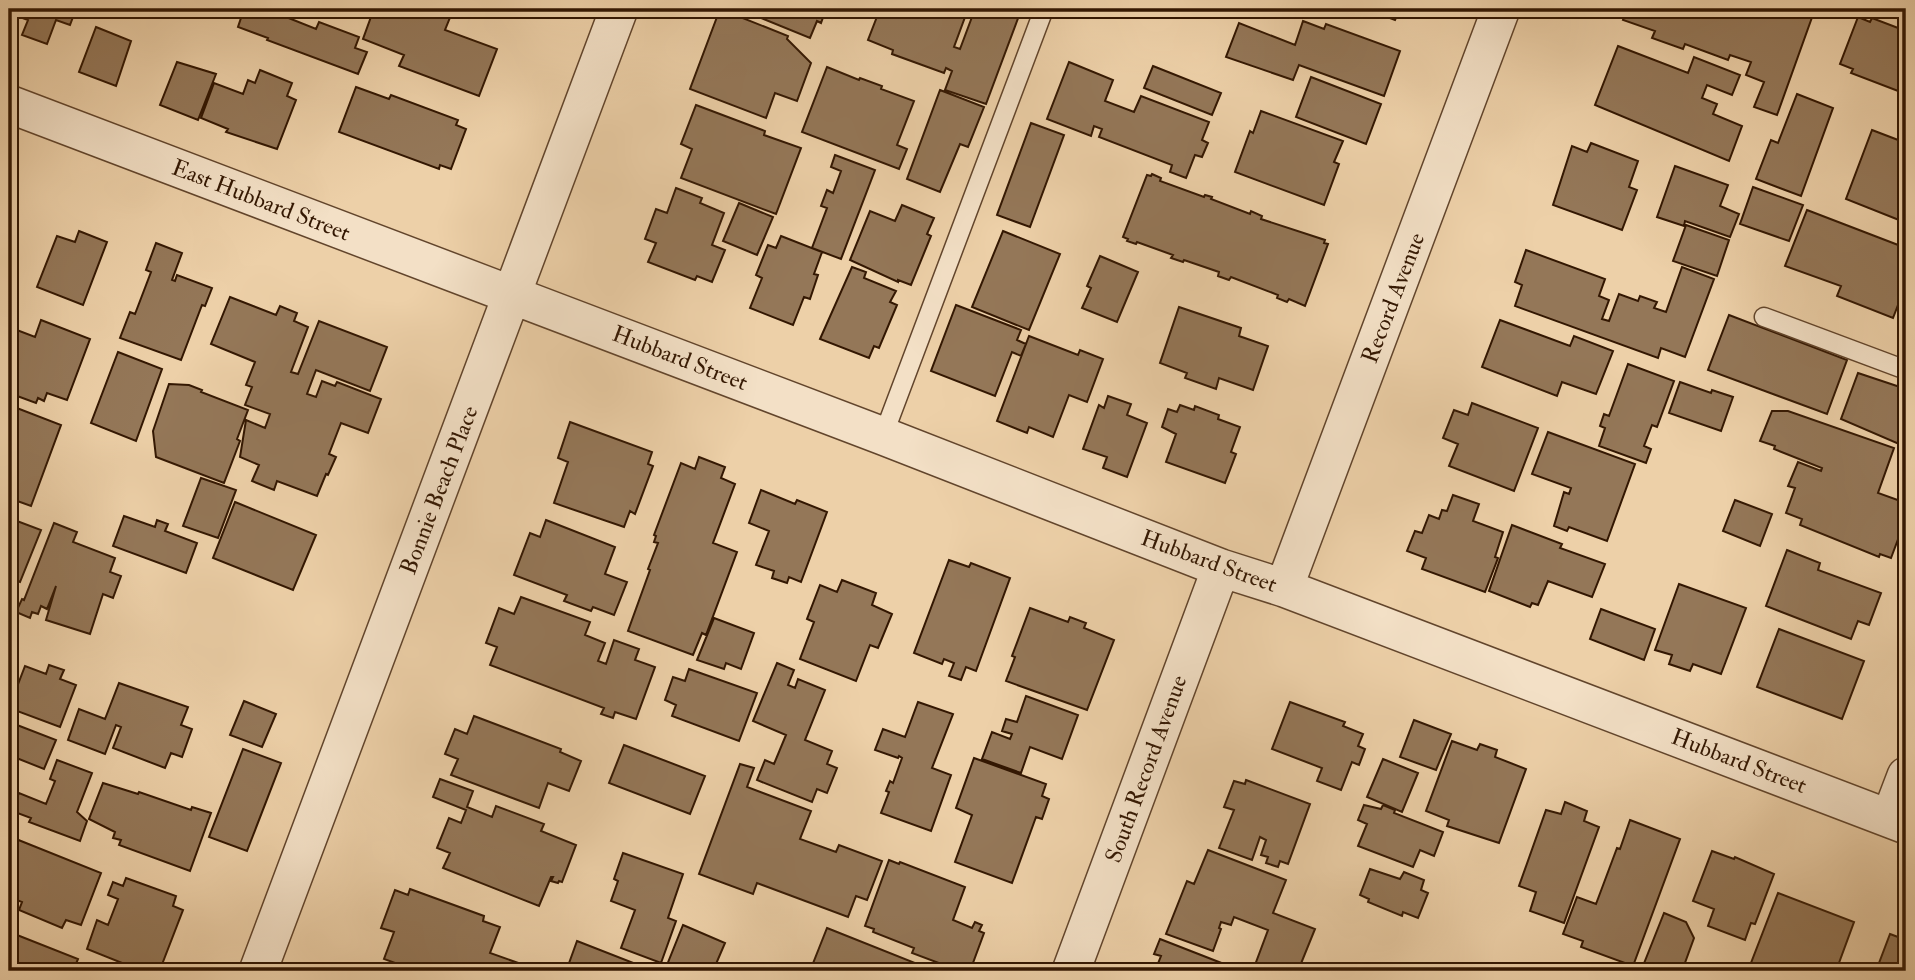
<svg xmlns="http://www.w3.org/2000/svg" width="1915" height="980" font-family="'IM FELL Double Pica',serif">
<style>
.building{fill:#947758;stroke:#331702;stroke-width:2}
.lines{fill:none;stroke-linecap:round;stroke-linejoin:round}
.service-casing{stroke:#62452c;stroke-width:21}
.minor-casing{stroke:#62452c;stroke-width:40}
.service{stroke:#f3e0c6;stroke-width:18}
.minor{stroke:#f3e0c6;stroke-width:37}
.labels{text-anchor:middle;dominant-baseline:central;stroke-width:7;stroke-linejoin:round;paint-order:stroke}
.street-label{font-size:23px;fill:#331702;stroke:#f3e0c6}
</style>
<rect width="100%" height="100%" fill="#edd0a8"/>
<filter id="stains"><feTurbulence type="fractalNoise" baseFrequency=".00286" numOctaves="4"/><feColorMatrix values="0 0 0 0 .2 0 0 0 0 .09 0 0 0 0 .02 0 0 0 .5 -.17"/></filter>
<radialGradient id="worn" r=".72"><stop offset=".6" stop-color="#630" stop-opacity="0"/><stop offset="1" stop-color="#630" stop-opacity=".3"/></radialGradient>
<path class="building" d="M9 9H76L70 25 56 20 47 44 22 35 28 20 9 13Z
M244 9H276V13L316 29 319 22 359 37 355 48 367 52 358 74 267 40 268 38 238 27Z
M360 9H436L451 15 445 30 497 49 479 96 399 66 404 55 363 39 372 14Z
M720 9 788 36 787 39 811 63 797 101 775 93 766 118 690 89Z
M739 9H826L821 23 817 21 810 38Z
M880 9H968L954 47 960 49 975 9H1009L1020 13 986 104 945 90 952 71 946 68 944 73 892 54 893 50 868 40Z
M1366 9H1400L1395 20Z
M1627 9H1815L1777 115 1754 107 1764 82 1746 75 1751 62 1730 55 1728 60 1685 44 1683 49 1652 38 1655 31 1623 20Z
M1858 17 1870 22 1872 18 1906 31V94L1851 73 1853 69 1840 64Z
M1303 21 1324 29 1326 24 1400 51 1384 96 1299 65 1293 80 1226 57 1239 23 1295 45Z
M96 27 131 41 116 86 79 72Z
M1618 46 1688 73 1694 57 1740 75 1732 95 1707 85 1702 98 1717 104 1713 114 1742 126 1729 161 1595 105Z
M177 62 216 74 198 120 160 105Z
M1069 62 1113 80 1105 101 1134 112 1141 96 1209 122 1202 140 1208 143 1202 157 1195 155 1186 178 1170 172 1172 165 1099 137 1102 129 1094 126 1091 136 1047 119Z
M1153 66 1221 93 1212 115 1144 88Z
M827 67 859 80 860 78 882 86 881 89 914 101 897 145 907 149 899 169 802 132Z
M260 70 292 83 287 96 296 100 277 149 226 132 228 129 201 118 214 83 243 94 248 80 255 83Z
M1311 77 1381 104 1366 144 1296 117Z
M356 87 389 99 391 95 458 120 456 125 466 129 451 169 440 165 439 169 339 132Z
M940 90 984 107 968 147 960 144 940 192 907 179Z
M1797 94 1833 108 1801 196 1756 179 1771 140 1778 143Z
M696 105 765 131 764 135 801 148 776 214 681 178 692 149 681 144Z
M1261 111 1343 141 1334 162 1339 164 1324 205 1235 172 1250 131 1253 133Z
M1031 123 1064 135 1030 227 997 215Z
M1872 130 1906 143 1904 222 1846 199Z
M1591 143 1638 161 1629 187 1637 190 1622 230 1553 205 1572 146 1587 152Z
M835 155 875 170 841 259 812 248 827 208 821 206 827 190 833 193 841 171 831 167Z
M1675 166 1728 185 1720 206 1739 214 1730 237 1685 221 1684 226 1657 217Z
M1152 174 1161 178 1160 181 1204 197 1205 195 1212 197 1211 199 1250 214 1251 211 1262 216 1261 219 1325 240 1324 243 1328 244 1305 306 1289 299 1287 302 1277 298 1278 295 1231 277 1229 280 1218 276 1219 272 1184 260 1183 262 1171 258 1173 255 1137 242 1136 244 1127 241 1128 239 1123 237 1147 175 1151 176Z
M1753 187 1803 205 1789 241 1740 224Z
M676 188 702 198 700 203 724 213 712 245 725 250 712 282 697 276 695 280 648 262 656 243 645 239 656 209 667 213Z
M739 203 773 217 757 255 723 241Z
M902 205 934 218 927 234 931 236 911 285 898 280V282L850 260 870 211 895 221Z
M1807 210 1906 248V284L1893 318 1837 296 1841 286 1785 266Z
M1686 225 1729 240 1717 276 1673 261Z
M79 231 107 242 83 305 37 287 57 236 75 242Z
M1003 231 1060 254 1029 330 972 307Z
M781 236 822 252 814 274 818 275 810 299 804 297 793 325 750 308 762 278 756 275 768 245 776 248Z
M156 243 182 253 172 280 175 281 177 275 212 288 205 306 202 305 181 360 120 338 130 312 135 314 151 272 146 270Z
M1526 250 1605 279 1599 296 1609 300 1602 319 1609 321 1619 294 1638 301 1640 296 1657 302 1654 308 1666 312 1682 267 1714 279 1685 357 1661 348 1658 358 1515 306 1522 285 1515 282Z
M1100 256 1138 272 1117 322 1082 308 1091 288 1087 286Z
M852 267 866 272 864 278 896 291 890 302 897 305 879 348 874 346 869 358 820 339Z
M230 297 276 315 280 306 297 313 294 321 308 327 291 372 298 374 319 321 387 347 370 391 316 370 307 394 316 397 322 381 335 386 337 382 381 399 368 433 341 423 329 454 336 457 328 475 326 474 317 496 277 481 274 490 252 481 259 465 240 457 246 420 265 428 270 414 245 405 252 387 246 385 255 362 211 344Z
M956 305 1021 330 1017 340 1026 344 1021 356 1012 352 995 396 931 371Z
M1179 307 1241 328 1239 336 1268 346 1253 390 1219 378 1216 389 1185 378 1187 373 1160 363Z
M1729 315 1847 360 1827 414 1708 370Z
M41 320 90 339 67 400 47 393 44 401 38 398 36 403 9 393V327L35 337Z
M1500 320 1570 346 1574 336 1613 351 1596 394 1562 382 1557 396 1482 367Z
M1029 336 1078 355 1080 350 1103 359 1087 402 1069 395 1053 437 1029 427 1027 433 997 421Z
M118 352 162 369 136 441 91 423Z
M1628 364 1674 381 1657 427 1652 425 1644 446 1651 449 1646 463 1599 446 1605 428 1600 426 1604 414 1609 416Z
M1858 373 1906 389V447L1841 419Z
M1680 382 1711 393 1712 390 1733 397 1721 431 1669 413Z
M169 384 189 385 202 390 201 392 248 410 237 439 240 441 224 483 156 457 153 431Z
M1108 396 1131 404 1127 415 1147 423 1127 477 1103 468 1107 457 1083 449 1099 405 1104 408Z
M1472 403 1538 428 1514 491 1449 466 1458 444 1443 438 1454 410 1468 415Z
M9 405 61 425 31 506 9 498Z
M1180 405 1194 410 1195 406 1219 415 1218 419 1240 427 1231 452 1236 454 1225 483 1166 462 1176 434 1162 427 1168 409 1177 412Z
M1772 411H1788L1894 448 1878 493 1906 503V518L1891 558 1880 554 1879 557 1800 525 1802 519 1786 513 1795 488 1788 486 1798 462 1821 471 1822 468 1774 449 1775 446 1760 441Z
M570 422 652 452 648 464 653 466 635 514 630 511 624 527 554 503 568 462 558 458Z
M1548 432 1635 464 1607 541 1569 527 1567 531 1554 526 1564 492 1569 494 1571 488 1532 474Z
M699 457 725 467 721 478 735 484 713 543 737 552 706 635 702 633 693 655 628 631 650 570 648 569 658 543 654 542 656 536 654 535 681 463 695 469Z
M201 478 236 490 218 538 183 526Z
M761 490 795 504 797 500 827 512 801 582 789 577 787 583 772 578 774 571 756 565 769 531 749 523Z
M1453 495 1479 504 1473 521 1503 532 1495 557 1498 558 1485 592 1422 569 1426 558 1407 551 1415 531 1422 533 1429 515 1439 519 1442 510 1447 511Z
M1735 500 1772 514 1760 546 1723 531Z
M235 502 316 535 293 590 213 558Z
M124 516 155 527 157 520 168 524 165 531 197 543 186 573 113 546Z
M9 518 41 530 20 582 9 578Z
M546 520 615 547 605 574 627 582 614 615 593 607 591 611 564 601 567 595 514 575 530 533 540 537Z
M54 523 77 532 73 542 115 558 110 572 121 576 113 598 103 594 90 634 46 620 56 586 47 609 41 606 38 614 32 612 30 618 16 612 22 599 24 600Z
M1512 525 1562 544 1560 548 1605 564 1592 597 1548 581 1538 605 1532 603 1530 607 1489 591Z
M1787 550 1820 563 1818 570 1881 593 1869 625 1858 621 1851 639 1766 606Z
M949 560 969 567 971 563 1010 578 976 671 966 667 961 680 949 676 954 663 944 659 942 664 914 653Z
M842 580 876 593 872 605 892 614 878 648 870 645 856 681 800 659 814 622 807 619 820 585 837 592Z
M1679 584 1746 608 1721 674 1693 664 1690 671 1669 664 1672 655 1655 650Z
M521 597 590 622 585 635 605 643 598 661 606 664 614 640 639 649 635 660 655 667 636 719 615 712 613 718 601 714 604 708 490 665 497 647 486 643 499 608 514 614Z
M1030 608 1068 622 1070 617 1086 623 1084 628 1114 640 1087 710 1006 681 1015 657 1012 656Z
M1601 609 1655 629 1644 660 1590 639Z
M714 618 754 633 741 669 726 663 724 669 697 660Z
M1779 629 1864 661 1842 719 1757 687Z
M777 663 794 670 788 685 795 688 798 679 825 690 805 740 832 751 827 764 837 768 827 793 817 789 812 802 757 780 765 760 774 764 786 735 753 721Z
M49 665 64 670 60 679 76 685 60 727 9 708 25 666 46 674Z
M689 669 757 693 739 741 672 716 676 705 665 700 673 677 685 681Z
M119 683 188 707 181 725 192 729 182 757 171 753 165 768 113 748 121 727 116 725 105 754 68 740 79 709 105 719Z
M1026 696 1078 715 1062 759 1030 747 1021 773 982 759 992 732 1010 739 1012 734 1002 731 1006 719 1017 722Z
M244 701 276 714 262 747 230 735Z
M918 702 953 714 932 768 951 775 931 831 881 813 889 792 886 791 890 781 893 783 902 758 899 756 898 758 875 750 883 729 905 737Z
M1290 702 1345 722 1343 726 1363 734 1358 746 1365 749 1359 765 1352 762 1341 790 1317 781 1322 768 1272 749Z
M474 716 561 749 560 752 581 761 569 791 548 783 539 808 451 775 458 759 445 754 455 729 467 734Z
M1414 720 1451 734 1436 770 1400 757Z
M17 725 56 740 44 769 9 755V746Z
M1452 741 1477 750 1480 744 1497 750 1495 757 1526 769 1499 843 1447 826 1449 820 1426 811Z
M624 745 705 776 690 814 609 783Z
M243 749 281 763 247 851 209 837Z
M974 758 1046 784 1042 796 1049 799 1042 819 1036 817 1012 883 955 862 972 815 956 808Z
M1383 759 1418 773 1402 812 1367 797Z
M57 760 92 773 77 812 87 821 80 841 29 822 31 818 12 811 19 793 46 804 55 781 50 779Z
M740 764 754 768 747 787 811 811 800 839 836 852 839 845 882 861 867 900 856 896 848 917 757 883 753 894 699 874Z
M440 779 473 791 467 807 492 817 496 806 544 824 541 831 576 845 562 882 559 881 558 883 551 881 553 877H551L539 906 443 868 450 853 437 848 449 818 461 823 466 810 433 797Z
M1246 780 1310 804 1288 864 1280 861 1278 867 1266 863 1268 857 1261 855 1266 840 1260 837 1252 860 1219 848 1234 810 1224 807 1234 781 1245 784Z
M103 783 138 794 139 792 191 810 192 807 211 813 190 871 119 845 121 840 113 838 115 832 89 819Z
M1565 802 1587 811 1584 821 1599 827 1564 923 1530 911 1536 892 1519 886 1546 810 1561 814Z
M1364 805 1381 809 1383 805 1395 810 1394 813 1443 832 1434 856 1420 850 1413 867 1358 846 1367 824 1358 820Z
M1630 820 1680 839 1633 966 1581 947 1583 941 1563 934 1577 897 1596 904 1617 848 1620 849Z
M16 839 101 873 81 925 66 920 62 928 19 910 22 902 9 897V858Z
M1208 850 1286 880 1273 913 1315 929 1298 971H1270L1255 965 1268 930 1234 917 1231 925 1221 922 1219 928 1221 929 1213 951 1166 934 1187 881 1194 884Z
M1712 851 1734 859 1735 857 1774 874 1755 924 1751 923 1745 940 1708 926 1714 909 1693 901Z
M623 853 683 874 668 918 676 921 661 963 621 948 635 910 611 901 618 881 614 879Z
M889 860 899 864 900 862 965 887 953 920 972 928 975 922 982 925 979 931 984 933 970 971H960L912 953 914 948 873 932 874 929 865 926Z
M1370 869 1400 879 1404 872 1424 880 1421 890 1428 893 1418 918 1403 912 1402 916 1368 902 1369 899 1360 895Z
M126 878 176 896 173 906 183 910 161 967 152 964 149 971H142L87 949 97 920 108 925 118 899 108 895 113 882 123 886Z
M410 889 484 916 483 921 500 927 490 953 541 971H417L384 959 394 932 381 928 395 890 408 895Z
M1778 893 1854 922 1836 971H1766L1767 969 1751 963Z
M1664 913 1686 922 1694 938 1682 971H1641Z
M683 925 725 943 713 971H682L667 965Z
M827 928 915 963 912 971H810Z
M1890 934 1906 940V971H1876Z
M17 935 78 959 73 971H16L9 969V956Z
M1160 939 1242 971H1155L1161 956 1154 954Z
M577 941 636 964 635 966 650 971H571L572 968 568 966Z"/>
<g class="lines">
<defs>
<path id="service" d="M1764 317 1906 370
M883 436 1044 9"/>
<path id="minor" d="M9 104 883 436 1221 568 1284 588 1906 825
M1284 588 1501 9
M1890 818 1906 776
M258 971 619 9
M1071 971 1221 568"/>
</defs>
<use href="#service" class="service-casing"/>
<use href="#minor" class="minor-casing"/>
<use href="#service" class="service"/>
<use href="#minor" class="minor"/>
</g>
<g class="labels">
<g class="street-label">
<text transform="translate(261 200) rotate(21)">East Hubbard Street</text>
<text transform="translate(1393 298) rotate(-69)">Record Avenue</text>
<text transform="translate(680 358) rotate(21)">Hubbard Street</text>
<text transform="translate(439 490) rotate(-69)">Bonnie Beach Place</text>
<text transform="translate(1209 561) rotate(20)">Hubbard Street</text>
<text transform="translate(1739 761) rotate(21)">Hubbard Street</text>
<text transform="translate(1146 769) rotate(-70)">South Record Avenue</text>
</g>
</g>
<rect width="1915" height="980" fill="none" stroke="#edd0a8" stroke-width="35"/>
<rect x="10" y="10" width="1894" height="959" fill="none" stroke="#331702" stroke-width="3.5"/>
<rect x="18" y="18" width="1880" height="945" fill="none" stroke="#331702" stroke-width="2"/>
<rect width="100%" height="100%" filter="url(#stains)"/>
<rect width="100%" height="100%" fill="url(#worn)"/>
</svg>
